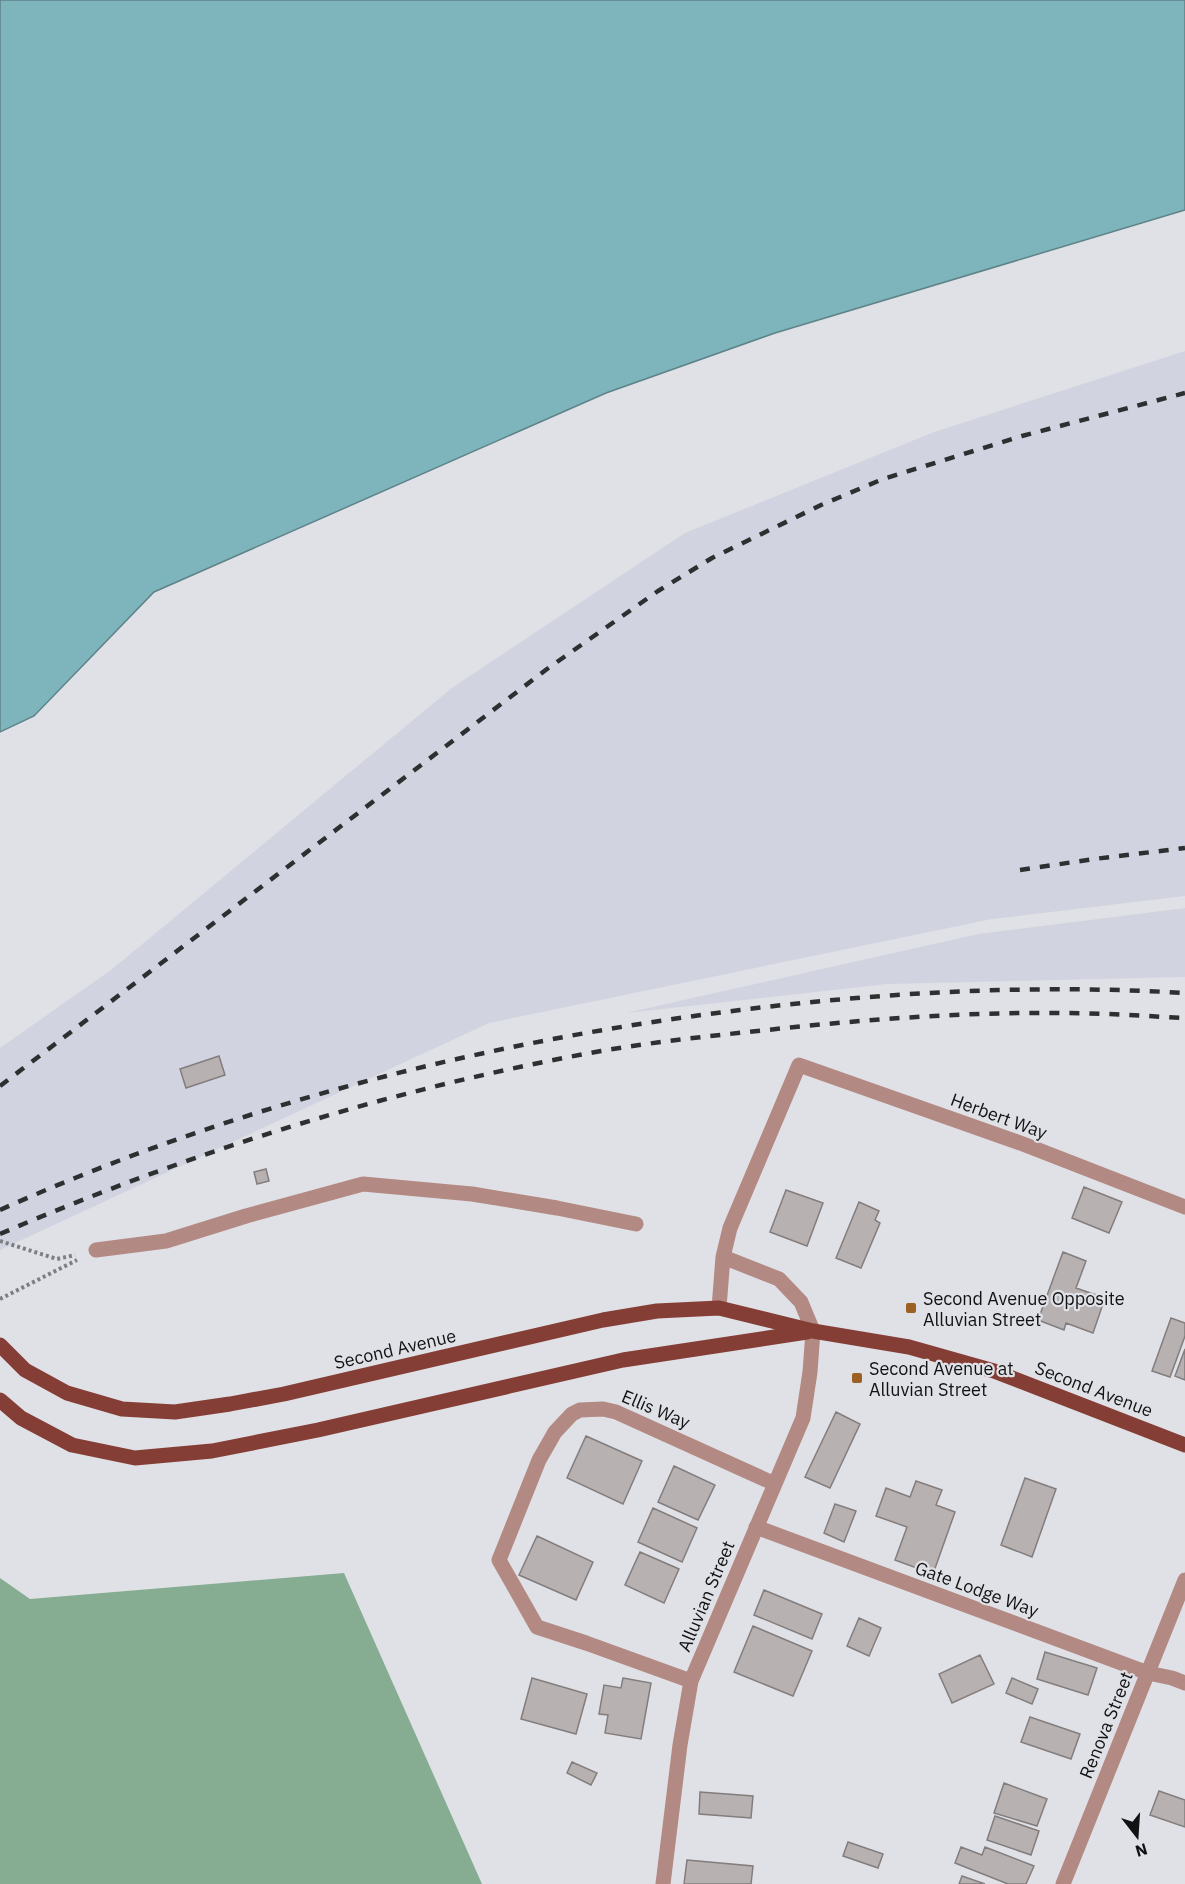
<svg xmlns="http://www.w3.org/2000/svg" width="1185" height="1884" font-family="'IBM Plex Sans',sans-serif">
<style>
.built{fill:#d1d4e0}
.forest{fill:#86ad92}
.water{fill:#7eb4bb;stroke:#5d8389;stroke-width:1.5}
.building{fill:#b7b1b1;stroke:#837d7d;stroke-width:1.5}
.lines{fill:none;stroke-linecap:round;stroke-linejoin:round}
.path{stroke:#7d7e81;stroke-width:4;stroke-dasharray:3 3;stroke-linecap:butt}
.minor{stroke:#b38983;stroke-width:15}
.major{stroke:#853e35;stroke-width:15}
.rail{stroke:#2e2f30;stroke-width:4.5;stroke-dasharray:10 10;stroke-linecap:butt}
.poi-dot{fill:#9c6022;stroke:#e0e1e6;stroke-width:2}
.labels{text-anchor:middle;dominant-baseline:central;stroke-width:4.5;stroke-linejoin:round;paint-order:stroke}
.street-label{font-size:18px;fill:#111213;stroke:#e0e1e6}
.poi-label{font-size:18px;fill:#111213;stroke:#e0e1e6;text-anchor:start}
</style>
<rect width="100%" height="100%" fill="#e0e1e6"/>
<path class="built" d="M1185 351V896L992 919 489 1023 0 1250V1048L111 970 453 687 685 533 934 432Z
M1185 908V977L887 984 626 1013 978 934Z"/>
<path class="forest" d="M344 1573 482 1884H0V1578L30 1599Z"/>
<path class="water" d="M0 0H1185V210L775 333 606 393 154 592 34 716 0 732Z"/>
<path class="building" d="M219 1056 225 1075 186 1088 180 1069Z
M266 1169 269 1181 257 1184 254 1172Z
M1084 1187 1122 1202 1109 1233 1072 1218Z
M786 1190 823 1203 807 1246 770 1232Z
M859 1202 879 1211 875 1220 880 1223 861 1268 836 1258Z
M1063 1252 1086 1261 1076 1288 1105 1298 1093 1333 1066 1323 1064 1330 1038 1320Z
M1171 1318 1185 1323V1336L1170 1377 1152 1371Z
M1185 1349V1380L1175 1376Z
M836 1412 860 1424 830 1488 805 1477Z
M586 1436 642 1461 623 1504 567 1478Z
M674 1466 715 1485 698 1520 658 1502Z
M1025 1478 1056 1489 1032 1557 1001 1545Z
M916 1481 942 1490 936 1505 955 1512 933 1574 895 1560 907 1527 876 1516 886 1488 910 1497Z
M835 1504 856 1511 844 1542 824 1533Z
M653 1508 697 1528 682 1562 638 1542Z
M537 1536 593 1562 576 1600 519 1575Z
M640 1552 679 1569 664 1603 625 1585Z
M764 1590 822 1614 812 1639 754 1615Z
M859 1618 881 1628 869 1656 847 1646Z
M753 1626 812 1651 793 1696 734 1672Z
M1045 1652 1097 1668 1088 1695 1037 1679Z
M980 1655 994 1684 952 1703 939 1674Z
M532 1678 587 1694 576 1734 521 1719Z
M623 1678 651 1683 641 1739 605 1733 608 1715 599 1714 604 1685 621 1688Z
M1012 1678 1038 1689 1032 1704 1006 1693Z
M1030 1717 1080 1734 1071 1759 1021 1742Z
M572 1762 597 1773 591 1785 567 1773Z
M1004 1783 1047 1799 1037 1826 994 1813Z
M1159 1791 1185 1800V1827L1150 1815Z
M700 1792 753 1796 751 1818 699 1814Z
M995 1816 1039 1831 1031 1855 987 1840Z
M848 1842 883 1854 878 1868 843 1856Z
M961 1847 982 1855 985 1847 1034 1866 1026 1884H1008L955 1863Z
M687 1860 753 1866 751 1884H684Z
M962 1876 985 1884H959Z"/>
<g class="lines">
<path class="path" d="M0 1241 57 1259 75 1255
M0 1299 77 1260"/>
<path class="minor" d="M96 1250 166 1241 246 1216 363 1184 472 1194 557 1208 636 1224
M719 1308 723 1257 730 1228 799 1065 1023 1144 1185 1207
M756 1527 1148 1673 1172 1678 1185 1683
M691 1681 586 1643 537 1627 499 1560 539 1460 555 1432 572 1414 580 1410 603 1409 616 1412 775 1484
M663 1884 680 1745 691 1681 803 1418 810 1372 813 1331 801 1302 779 1279 723 1257
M1063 1884 1185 1580"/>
<path class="major" d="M0 1345 25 1370 67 1393 122 1409 175 1412 230 1404 284 1394 603 1320 657 1311 719 1308 813 1331 909 1347 994 1371 1185 1445
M0 1400 21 1418 72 1445 135 1458 212 1451 318 1430 623 1360 807 1332"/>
<path class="rail" d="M1020 870 1094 859 1185 848
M0 1086 547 669 658 591 712 558 821 505 883 479 1022 436 1185 393
M0 1210C234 1105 486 1041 740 1010 887 992 1037 984 1185 993
M0 1234C193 1151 394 1088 601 1051 665 1040 730 1034 795 1027 884 1018 973 1012 1063 1013 1104 1013 1144 1016 1185 1018"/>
</g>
<g class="poi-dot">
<rect x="905" y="1302" width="12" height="12" rx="3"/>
<rect x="851" y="1372" width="12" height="12" rx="3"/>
</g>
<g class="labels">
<g class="street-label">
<text transform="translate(999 1116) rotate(20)">Herbert Way</text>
<text transform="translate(395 1349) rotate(-13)">Second Avenue</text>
<text transform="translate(1094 1389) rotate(21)">Second Avenue</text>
<text transform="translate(656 1409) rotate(23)">Ellis Way</text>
<text transform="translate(977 1589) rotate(20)">Gate Lodge Way</text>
<text transform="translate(706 1596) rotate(-67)">Alluvian Street</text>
<text transform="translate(1106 1725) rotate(-68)">Renova Street</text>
</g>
<g class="poi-label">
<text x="923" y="1298">Second Avenue Opposite<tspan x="923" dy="21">Alluvian Street</tspan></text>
<text x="869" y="1368">Second Avenue at<tspan x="869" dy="21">Alluvian Street</tspan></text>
</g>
</g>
<g transform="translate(1137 1836) rotate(163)" stroke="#e0e1e6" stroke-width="4.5" paint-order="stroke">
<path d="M0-4.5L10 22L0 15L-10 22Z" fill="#111213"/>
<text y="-9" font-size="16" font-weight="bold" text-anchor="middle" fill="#111213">N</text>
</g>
</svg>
